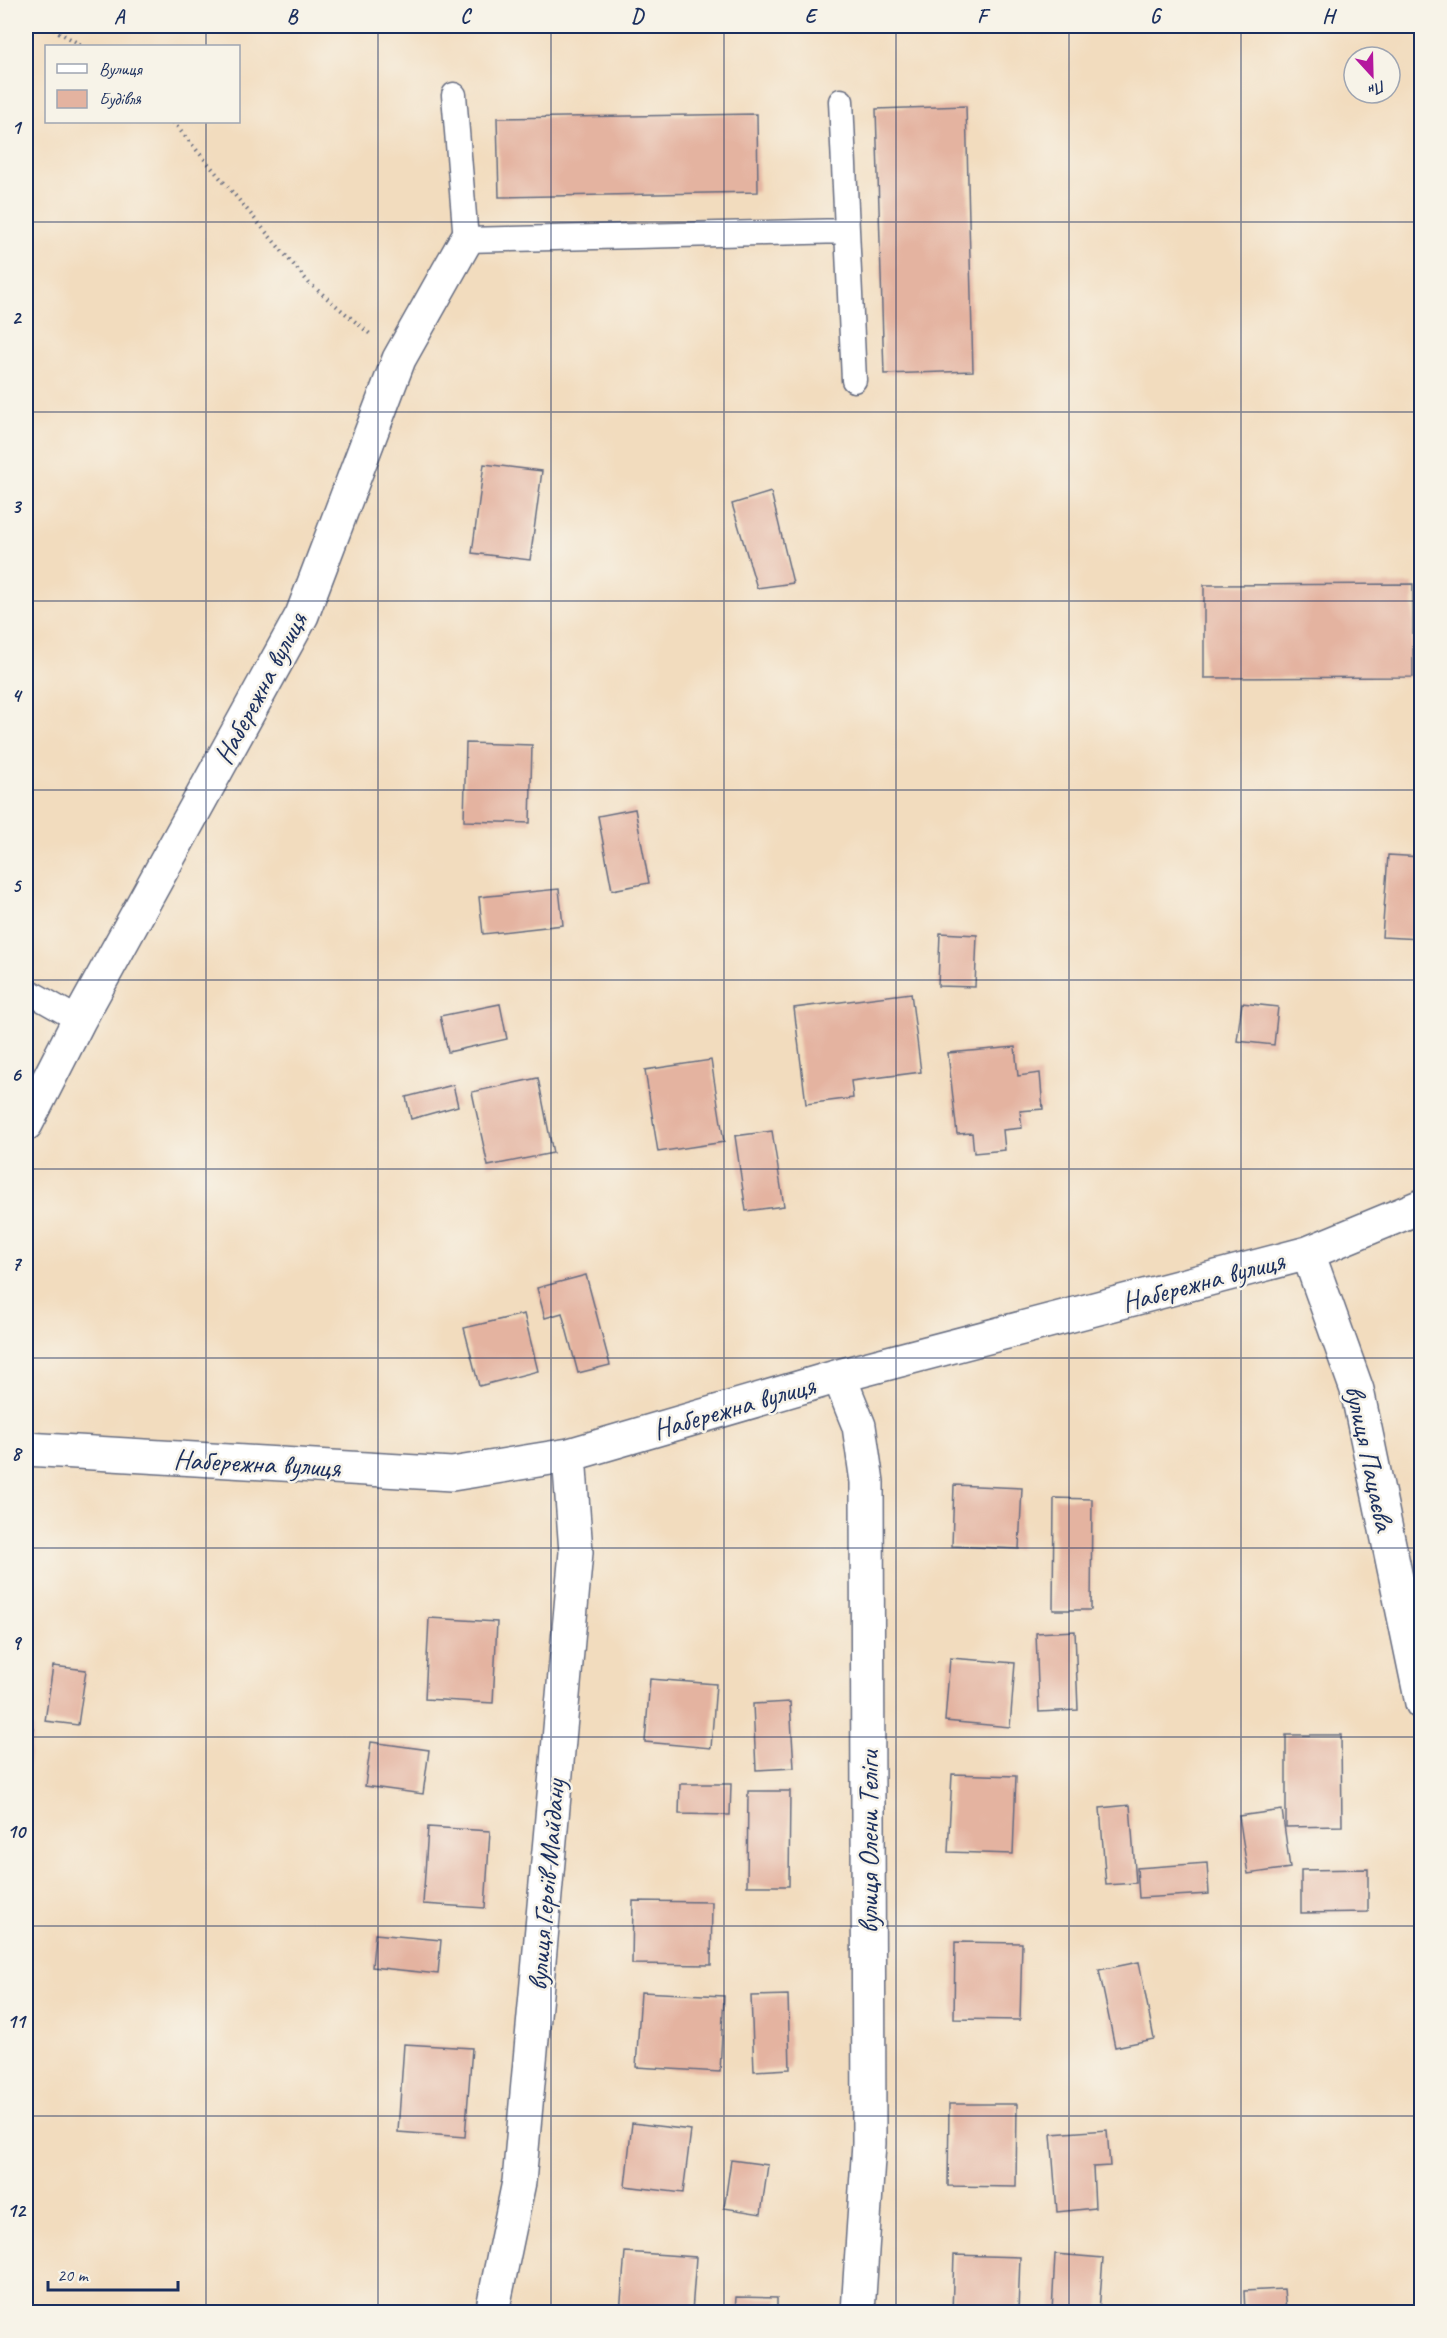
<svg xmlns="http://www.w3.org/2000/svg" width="1447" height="2338" font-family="Caveat,sans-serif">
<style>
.building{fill:#e4b3a0}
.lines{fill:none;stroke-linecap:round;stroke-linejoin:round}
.service-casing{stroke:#666c80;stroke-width:27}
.minor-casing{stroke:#666c80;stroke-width:36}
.path{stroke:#666c80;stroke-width:4;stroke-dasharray:1.5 4.5;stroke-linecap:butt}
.service{stroke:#fff;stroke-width:24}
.minor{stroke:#fff;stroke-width:33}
.grid{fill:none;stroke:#1b2f5e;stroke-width:1.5;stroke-opacity:0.55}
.labels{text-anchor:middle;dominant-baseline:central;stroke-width:5;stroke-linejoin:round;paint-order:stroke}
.street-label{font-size:28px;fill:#1b2f5e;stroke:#f7f3e8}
.neatline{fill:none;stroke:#1b2f5e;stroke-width:2}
.grid-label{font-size:20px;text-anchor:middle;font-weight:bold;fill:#1b2f5e}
</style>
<rect width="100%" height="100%" fill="#f7f3e8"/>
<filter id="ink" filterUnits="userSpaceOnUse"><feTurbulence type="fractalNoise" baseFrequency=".0167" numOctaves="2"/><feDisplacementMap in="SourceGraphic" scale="12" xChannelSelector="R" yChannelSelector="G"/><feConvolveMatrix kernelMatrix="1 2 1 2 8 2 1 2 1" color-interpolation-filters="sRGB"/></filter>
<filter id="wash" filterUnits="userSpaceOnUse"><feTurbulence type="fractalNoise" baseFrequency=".008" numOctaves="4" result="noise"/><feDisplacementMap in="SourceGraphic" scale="24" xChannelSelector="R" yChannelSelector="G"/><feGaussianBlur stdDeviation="1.35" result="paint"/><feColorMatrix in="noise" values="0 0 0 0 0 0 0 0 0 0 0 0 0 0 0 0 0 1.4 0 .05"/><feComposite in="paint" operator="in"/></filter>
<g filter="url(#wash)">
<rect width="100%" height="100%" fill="#f2dcbe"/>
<g id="blocks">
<path class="building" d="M966 106 973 371 884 374 876 109Z
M757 114 758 192 499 197 497 118Z
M484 464 542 471 530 560 472 553Z
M771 492 793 583 757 588 732 504Z
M1413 584V677L1204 678V585Z
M466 743 532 745 530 823 464 821Z
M635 809 649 883 612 890 598 816Z
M1388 855 1422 857V939L1382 937Z
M559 889 563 925 483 934 479 897Z
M940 933 977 935 975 987 938 986Z
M911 993 921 1072 851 1081 853 1098 806 1104 794 1008Z
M1242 1003 1278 1007 1274 1045 1237 1041Z
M500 1004 507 1039 448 1052 440 1016Z
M1015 1047 1018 1076 1040 1073 1043 1109 1020 1111 1022 1128 1003 1130 1005 1150 974 1153 972 1133 957 1134 948 1053Z
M711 1060 724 1142 658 1152 645 1070Z
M538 1078 553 1153 488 1166 472 1092Z
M453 1085 458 1106 411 1119 406 1097Z
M772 1131 784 1206 746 1211 735 1136Z
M586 1275 610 1365 578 1373 562 1313 545 1318 537 1288Z
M524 1314 538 1371 479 1386 464 1328Z
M954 1485 1022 1488 1019 1549 952 1546Z
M1054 1498 1092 1499 1091 1610H1053Z
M429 1618 497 1622 493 1703 425 1699Z
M1075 1631 1078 1710 1039 1712 1036 1633Z
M950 1658 1015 1663 1010 1727 945 1721Z
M53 1666 86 1670 78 1725 45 1721Z
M650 1679 716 1684 711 1748 645 1742Z
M790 1702 794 1768 756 1770 753 1704Z
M26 1726 34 1728 27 1773H26Z
M1286 1735H1341L1342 1826 1286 1827Z
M371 1742 429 1750 423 1794 365 1786Z
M952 1774 1016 1776 1013 1854 948 1852Z
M680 1784H731L730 1815 679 1814Z
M748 1791H790L789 1886H747Z
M1130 1805 1136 1883 1106 1885 1100 1808Z
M1282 1810 1290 1868 1248 1874 1239 1816Z
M428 1827 490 1831 485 1908 423 1904Z
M1207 1863 1209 1894 1139 1898 1137 1868Z
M1368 1869V1912L1301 1913V1870Z
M633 1901 712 1902 711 1965 632 1964Z
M375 1934 441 1940 438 1974 372 1967Z
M955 1942 1022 1943 1020 2020 954 2019Z
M1139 1962 1154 2039 1115 2047 1099 1970Z
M641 1992 724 1996 720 2072 636 2067Z
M788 1995 790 2069 754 2071 751 1996Z
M404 2044 472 2048 465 2137 398 2132Z
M949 2104H1017L1016 2187 948 2186Z
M632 2123 691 2130 683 2193 625 2186Z
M1107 2130 1110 2166 1093 2167 1095 2208 1057 2212 1051 2134Z
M731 2160 768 2165 761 2214 724 2208Z
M625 2252 696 2257 692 2312H620Z
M1055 2254 1103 2258 1099 2312H1052Z
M954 2255 1020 2257 1018 2312H952Z
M1284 2289 1286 2312H1245L1244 2291Z
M736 2297 777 2298V2312H735Z
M277 2306 301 2312H275Z"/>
</g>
</g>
<g filter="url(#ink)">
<use href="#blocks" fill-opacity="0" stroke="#666c80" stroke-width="1.5"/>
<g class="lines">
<defs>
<path id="service" d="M454 95 466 240 847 231
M841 101 854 380
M26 990 79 1020"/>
<path id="minor" d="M26 1124 79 1020 302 615 399 359 466 240
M1308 1253 1357 1390 1422 1703
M839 1376 859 1426 867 1482 869 2143 858 2312
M26 1449 452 1474 569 1455 839 1376 1308 1253 1422 1206
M492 2312 519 2182 576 1552 569 1455"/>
</defs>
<use href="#service" class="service-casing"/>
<use href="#minor" class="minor-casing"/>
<path class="path" d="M48 26 83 46
M173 122 309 283 370 334"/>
<use href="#service" class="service"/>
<use href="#minor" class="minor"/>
</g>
</g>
<path class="grid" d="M206 26V46M378 26V2312M551 26V2312M724 26V2312M896 26V2312M1069 26V2312M1241 26V2312M206 122V2312M26 222H1422M26 412H1422M26 601H1422M26 790H1422M26 980H1422M26 1169H1422M26 1358H1422M26 1548H1422M26 1737H1422M26 1926H1422M26 2116H1422"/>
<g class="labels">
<g class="street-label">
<text transform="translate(260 688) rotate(-62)">Набережна вулиця</text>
<text transform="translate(1203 1281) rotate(-15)">Набережна вулиця</text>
<text transform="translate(734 1407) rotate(-16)">Набережна вулиця</text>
<text transform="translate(1370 1458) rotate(78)">вулиця Пацаєва</text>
<text transform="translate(257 1463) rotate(3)">Набережна вулиця</text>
<text transform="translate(868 1842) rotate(-90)">вулиця Олени Теліги</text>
<text transform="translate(546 1885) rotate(-85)">вулиця Героїв Майдану</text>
</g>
</g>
<rect width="1447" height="2338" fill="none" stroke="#f7f3e8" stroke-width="66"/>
<rect x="45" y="45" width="195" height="78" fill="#f7f3e8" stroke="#9fa5b1" stroke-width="1.5"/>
<rect x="57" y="64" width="30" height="9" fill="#ffffff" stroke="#9fa5b1" stroke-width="1.5"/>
<text x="99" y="75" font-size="18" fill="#1b2f5e">Вулиця</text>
<rect x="57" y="90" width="30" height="18" fill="#e4b3a0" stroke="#9fa5b1" stroke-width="1.5"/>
<text x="99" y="105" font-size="18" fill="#1b2f5e">Будівля</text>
<g transform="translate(1372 75) rotate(158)"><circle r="28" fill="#f7f3e8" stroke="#9fa5b1" stroke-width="1.5"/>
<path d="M0-4.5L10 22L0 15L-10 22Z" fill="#b5179e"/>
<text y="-9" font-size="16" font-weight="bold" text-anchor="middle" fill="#1b2f5e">Пн</text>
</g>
<path d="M48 2281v9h130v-9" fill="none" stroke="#1b2f5e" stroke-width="3"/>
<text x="57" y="2281" font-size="18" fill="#1b2f5e" stroke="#f7f3e8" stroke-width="4.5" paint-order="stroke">20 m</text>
<rect x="33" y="33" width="1381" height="2272" class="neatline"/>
<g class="grid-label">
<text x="119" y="23">A</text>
<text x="292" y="23">B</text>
<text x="465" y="23">C</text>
<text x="637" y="23">D</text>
<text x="810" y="23">E</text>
<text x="982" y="23">F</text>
<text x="1155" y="23">G</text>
<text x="1328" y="23">H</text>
<text x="16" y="134">1</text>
<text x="16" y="324">2</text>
<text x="16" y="513">3</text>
<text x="16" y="702">4</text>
<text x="16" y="892">5</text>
<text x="16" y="1081">6</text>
<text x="16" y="1270">7</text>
<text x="16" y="1460">8</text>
<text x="16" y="1649">9</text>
<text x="16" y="1838">10</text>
<text x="16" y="2028">11</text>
<text x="16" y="2217">12</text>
</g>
</svg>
